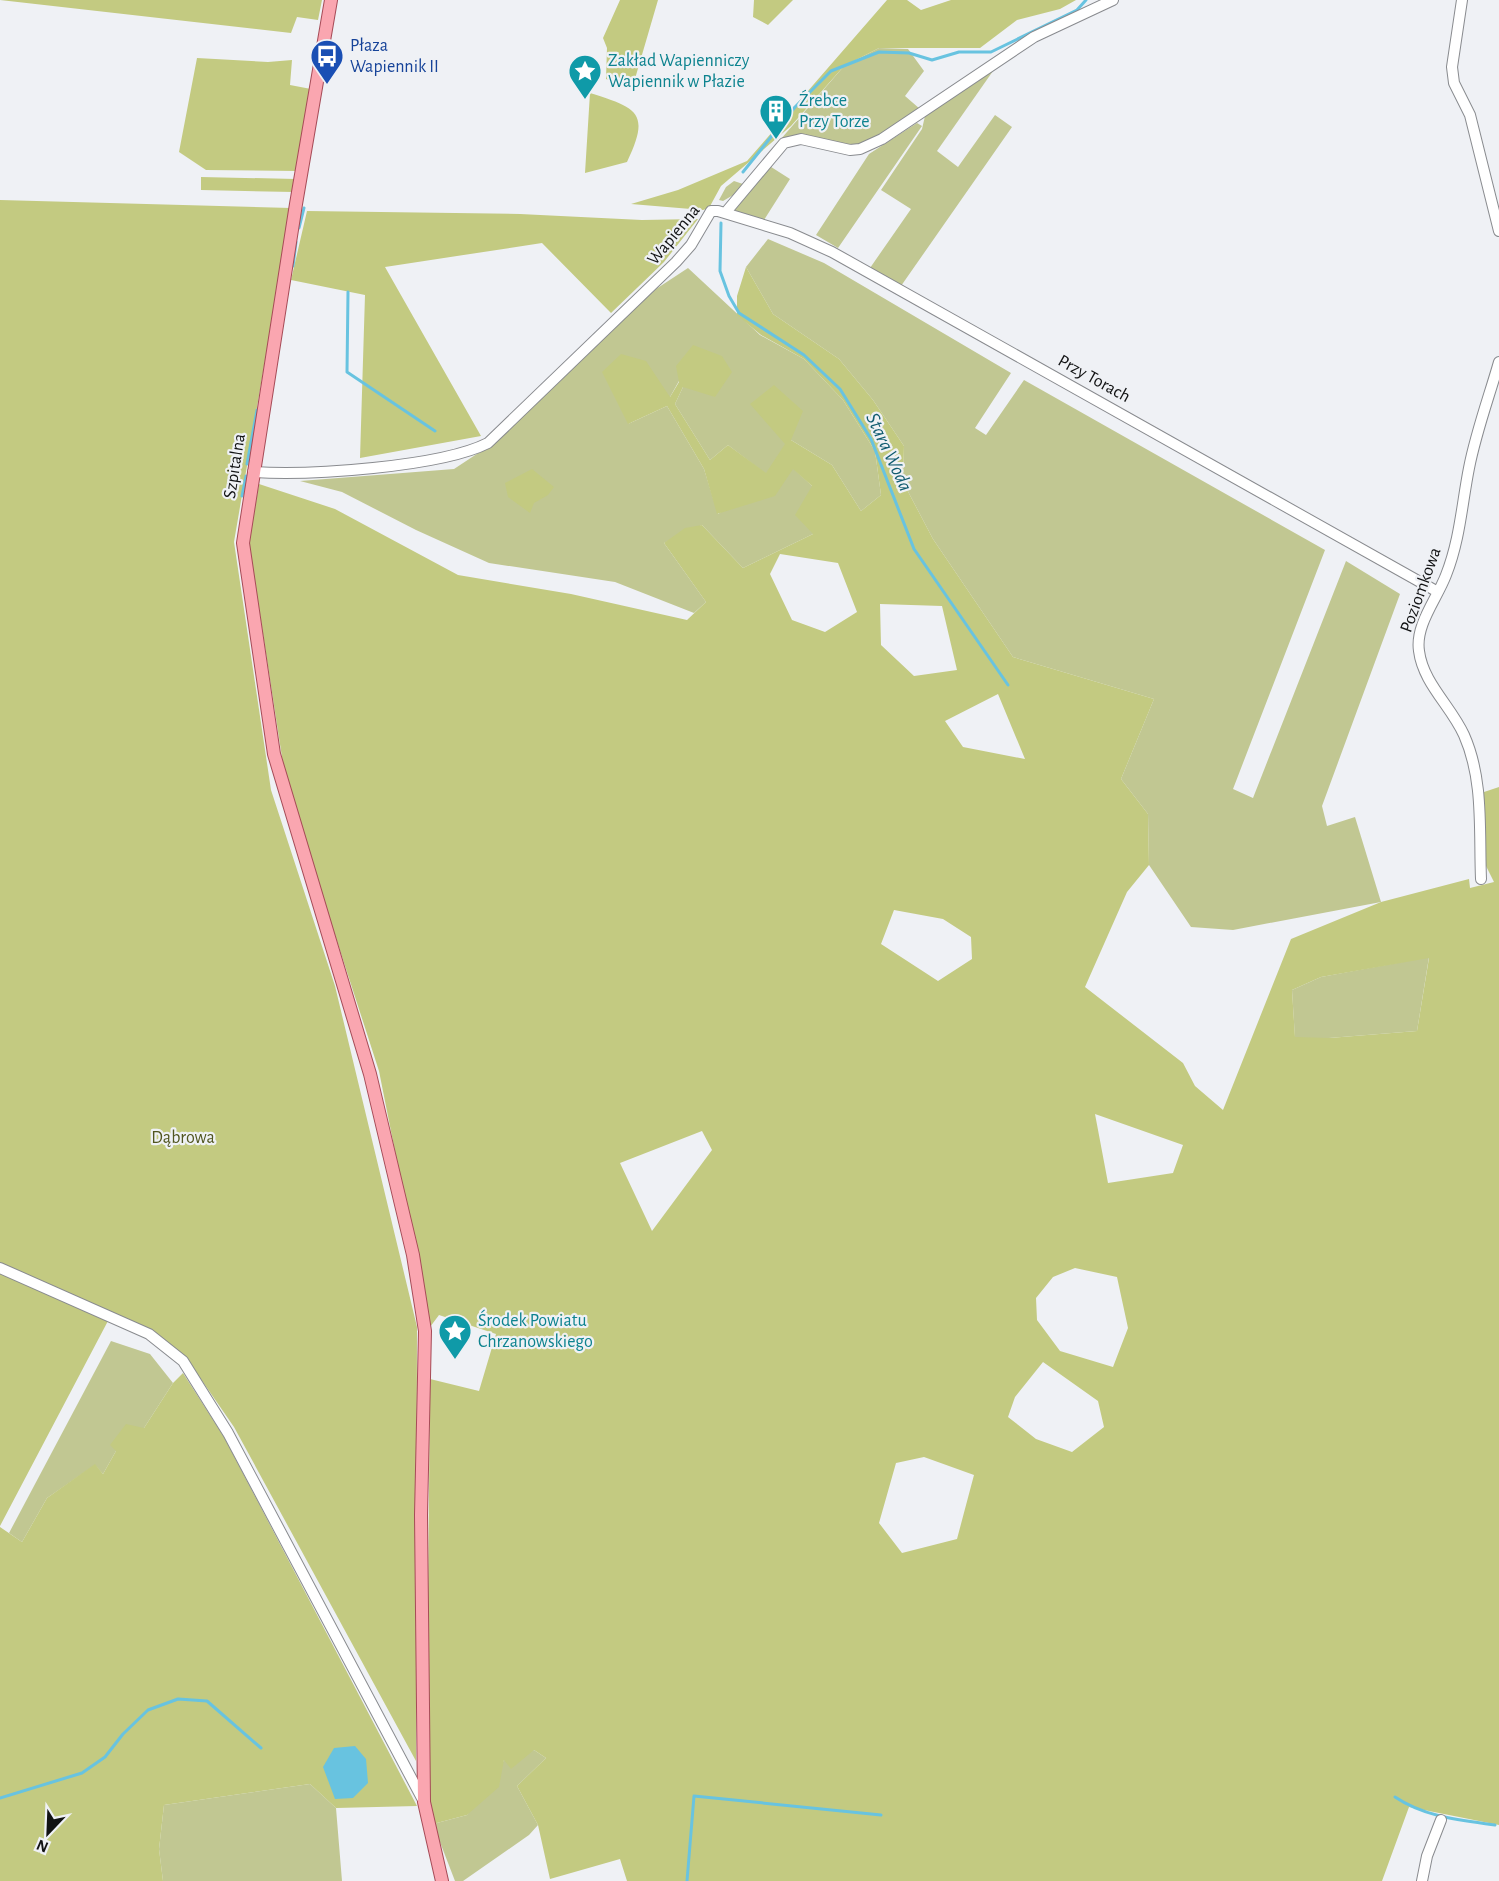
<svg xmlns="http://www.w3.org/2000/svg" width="1499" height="1881" font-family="'Alegreya Sans',sans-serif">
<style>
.green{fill:#c1c792}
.forest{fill:#c3ca81;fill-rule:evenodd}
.water{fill:#68c3e0}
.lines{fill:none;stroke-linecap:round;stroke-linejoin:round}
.stream{stroke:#68c3e0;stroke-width:3}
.minor-casing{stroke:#898b8f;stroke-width:12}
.major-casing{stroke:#a64b57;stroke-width:14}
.minor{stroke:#fff;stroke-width:10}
.major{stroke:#faa6b0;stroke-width:12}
.labels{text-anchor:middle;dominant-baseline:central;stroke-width:4.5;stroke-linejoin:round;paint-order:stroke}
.transit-label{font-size:18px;fill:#164399;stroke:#eff1f5;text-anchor:start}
.culture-label{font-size:18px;fill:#0d838f;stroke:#eff1f5;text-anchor:start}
.street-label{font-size:18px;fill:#111213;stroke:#eff1f5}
.park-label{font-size:18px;fill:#515620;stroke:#eff1f5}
.water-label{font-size:20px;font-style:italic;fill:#115c70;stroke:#eff1f5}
</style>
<rect width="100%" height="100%" fill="#eff1f5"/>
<path class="green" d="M879 48 908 49 924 71 905 96 920 109C903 121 881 143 859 145 819 149 820 122 774 147L844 66Z
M1000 61 937 151 958 167 995 115 1012 127 901 286 870 268 911 209 881 190 922 129 925 116Z
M917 123 922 126 838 248 816 235 869 154Z
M768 165 790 179 764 220 734 211Z
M734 181 743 184 735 194 723 201 719 200 726 187Z
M768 239 824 263 1011 373 975 428 986 435 1024 380 1325 550 1233 789 1253 798 1346 561 1400 594 1322 806 1327 826 1355 817 1381 902 1233 930 1191 927 1149 865 1148 814 1121 779 1154 699 1013 657 933 539 903 482 904 446 873 400 839 359 773 314 746 267Z
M688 268 760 335 804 359 843 400 875 451 881 495 861 511 832 465 791 440 766 474 728 445 710 460 675 404 683 387 679 381 670 397 628 424 667 406 704 469 718 514 793 468 812 486 813 534 743 568 702 525 664 543 706 602 694 613 615 582 489 563 416 530 342 492 300 481 454 469 498 440 594 345 656 289Z
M1429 957 1417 1031 1329 1038H1295L1292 990 1321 977Z
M111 1341 150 1354 173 1383 144 1428 116 1451 103 1474 95 1465 47 1498 22 1542 9 1533Z
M534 1750 546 1758 517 1786 538 1825 529 1835 463 1881H455L433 1824 467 1815 505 1759Z
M310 1784 336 1808 342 1881H163L159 1849 164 1805Z"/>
<path class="forest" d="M0 0H322L318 20 297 17 291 33Z
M620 0H658L632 89 606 79 607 48 603 38Z
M754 0H793L768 25 753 17Z
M887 0H907L921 10 951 0H1076L1060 9 1017 20 980 48H879L844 66 791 126 721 186 709 208 703 210 631 204 678 190 747 161Z
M197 58 268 62 292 60 290 85 311 89 297 171 206 170 179 152Z
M590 93C637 108 651 112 627 162L585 173Z
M201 177 296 179 294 192 201 190Z
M0 200 291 208 234 542 271 790 335 986 417 1327 416 1761 234 1427 187 1359 151 1330 0 1264Z
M307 211 520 214 642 220 698 219 664 262 611 313 542 243 385 267 481 436 360 458 365 295 291 280Z
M746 267 773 314 839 359 873 400 904 446 903 482 933 539 1013 657 1154 699 1121 779 1148 814 1149 865 1127 892 1085 987 1183 1063 1195 1086 1223 1110 1291 939 1381 902 1469 879 1470 888 1494 882 1484 862 1475 795 1499 787V1825L1409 1807 1382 1881H627L620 1859 550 1879 538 1825 517 1786 546 1758 534 1750 511 1769 504 1760 499 1787 467 1815 433 1824 430 1808 427 1720 430 1379 479 1391 496 1334 439 1315 430 1327 379 1071 286 783 249 543 259 484 335 509 458 575 571 594 687 620 706 602 664 543 685 528 702 525 743 568 813 534 795 515 812 486 793 469 775 496 717 514 704 469 667 406 628 424 602 372 621 354 646 361 670 397 679 382 676 366 693 345 722 356 732 372 715 397 683 387 675 404 710 460 728 445 766 473 785 444 750 404 774 385 803 411 791 440 832 465 861 511 881 495 875 451 843 400 804 359 761 335 737 315V296ZM780 554 838 563 857 612 825 632 792 620 770 574ZM880 604 942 606 957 670 914 676 881 645ZM998 694 1025 759 963 747 945 721ZM894 910 943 919 971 937 972 959 938 981 881 944ZM1429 958 1417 1031 1329 1038 1295 1037 1292 990 1321 977ZM1095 1114 1183 1145 1173 1173 1108 1183ZM702 1131 712 1150 652 1231 620 1163ZM1075 1268 1117 1277 1128 1328 1113 1367 1060 1351 1037 1320 1036 1298 1053 1277ZM1043 1362 1098 1401 1104 1427 1072 1452 1036 1439 1008 1417 1015 1397ZM924 1457 974 1475 957 1539 902 1553 879 1523 896 1463Z
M532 469 554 487 548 495 534 503 530 513 508 497 505 483Z
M0 1273 109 1319 0 1526Z
M183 1373 224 1437 417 1806 336 1808 310 1784 164 1805 159 1849 163 1881H0V1527L22 1542 47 1498 95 1464 103 1474 116 1451 110 1445 126 1424 144 1428 173 1383Z"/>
<path class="water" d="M355 1746 366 1759 368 1783 353 1798 335 1799 323 1767 334 1748Z"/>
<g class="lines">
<path class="stream" d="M743 172 795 107 831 71 879 52 909 53 932 60 959 52H991L1077 10 1086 0
M721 223 720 271 729 296 739 313 804 355 840 389 871 439 914 549 1008 685
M299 228 304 208
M293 266 296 242
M348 292 347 372 435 431
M247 464 257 410
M242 496 246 476
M1395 1797C1425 1817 1459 1820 1495 1825
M0 1798 82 1773 105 1757 123 1734 148 1710 178 1699 207 1701 261 1748
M687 1881 694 1796 881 1815"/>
<defs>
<path id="minor" d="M1462 0 1452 67 1454 83 1470 115 1499 231
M726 212 784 143 801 139 850 150 860 149 882 139 1034 37 1113 0
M253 472C307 476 441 467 488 443L676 262 691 245 711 211H718L790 233 832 252 1438 592
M1481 879C1479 831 1484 780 1464 735 1451 706 1423 683 1419 651 1415 625 1437 599 1446 575 1460 540 1462 503 1469 468 1476 432 1489 397 1499 362
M0 1268 149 1334 183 1361 228 1433 424 1802
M1422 1881 1427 1856 1441 1820"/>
<path id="major" d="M331 0 296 204 243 543 274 754 370 1074 413 1255 425 1331 421 1515 424 1802 442 1881"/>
</defs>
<use href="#minor" class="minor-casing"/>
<use href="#major" class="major-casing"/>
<use href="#minor" class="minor"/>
<use href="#major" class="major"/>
</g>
<defs>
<symbol id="bus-pin" viewBox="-11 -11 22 30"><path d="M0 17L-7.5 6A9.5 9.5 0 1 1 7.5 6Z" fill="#1a4fb4" stroke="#eff1f5"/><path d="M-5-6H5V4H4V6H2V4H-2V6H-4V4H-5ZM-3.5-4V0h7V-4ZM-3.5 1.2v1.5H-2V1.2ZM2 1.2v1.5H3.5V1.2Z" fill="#fff"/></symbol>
<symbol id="sight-pin" viewBox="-11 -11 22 30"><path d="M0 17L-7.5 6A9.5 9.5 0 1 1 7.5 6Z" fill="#0f9aa8" stroke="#eff1f5"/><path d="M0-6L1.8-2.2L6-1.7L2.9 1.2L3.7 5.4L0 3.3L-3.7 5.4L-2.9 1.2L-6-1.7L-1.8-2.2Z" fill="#fff"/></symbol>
<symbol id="building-pin" viewBox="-11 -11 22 30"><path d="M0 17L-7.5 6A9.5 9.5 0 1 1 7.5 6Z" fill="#0f9aa8" stroke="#eff1f5"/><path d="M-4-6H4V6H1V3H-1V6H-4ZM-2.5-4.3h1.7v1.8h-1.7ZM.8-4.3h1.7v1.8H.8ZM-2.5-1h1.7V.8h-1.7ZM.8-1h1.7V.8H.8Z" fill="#fff"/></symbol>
</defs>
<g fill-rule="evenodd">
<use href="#bus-pin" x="308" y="37" width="38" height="52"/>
<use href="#sight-pin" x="566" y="52" width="38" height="52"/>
<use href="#building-pin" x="757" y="92" width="38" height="52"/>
<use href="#sight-pin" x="436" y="1312" width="38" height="52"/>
</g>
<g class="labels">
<g class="transit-label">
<text x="350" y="46">Płaza<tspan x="350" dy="21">Wapiennik II</tspan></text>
</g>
<g class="culture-label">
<text x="608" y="61">Zakład Wapienniczy<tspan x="608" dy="21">Wapiennik w Płazie</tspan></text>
<text x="799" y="101">Źrebce<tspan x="799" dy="21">Przy Torze</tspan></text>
<text x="478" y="1321">Środek Powiatu<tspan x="478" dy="21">Chrzanowskiego</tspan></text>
</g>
<g class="street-label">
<text transform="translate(674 235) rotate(-51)">Wapienna</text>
<text transform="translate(1094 379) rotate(29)">Przy Torach</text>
<text transform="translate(235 466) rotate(-81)">Szpitalna</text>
<text transform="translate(1421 590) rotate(-70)">Poziomkowa</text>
</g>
<g class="park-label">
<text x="183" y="1138">Dąbrowa</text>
</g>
<g class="water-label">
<text transform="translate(889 452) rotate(65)">Stara Woda</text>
</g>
</g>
<g transform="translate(48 1833) rotate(203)" stroke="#eff1f5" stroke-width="4.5" paint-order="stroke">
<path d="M0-4.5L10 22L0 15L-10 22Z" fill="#111213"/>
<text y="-9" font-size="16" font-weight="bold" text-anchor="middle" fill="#111213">N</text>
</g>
</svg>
